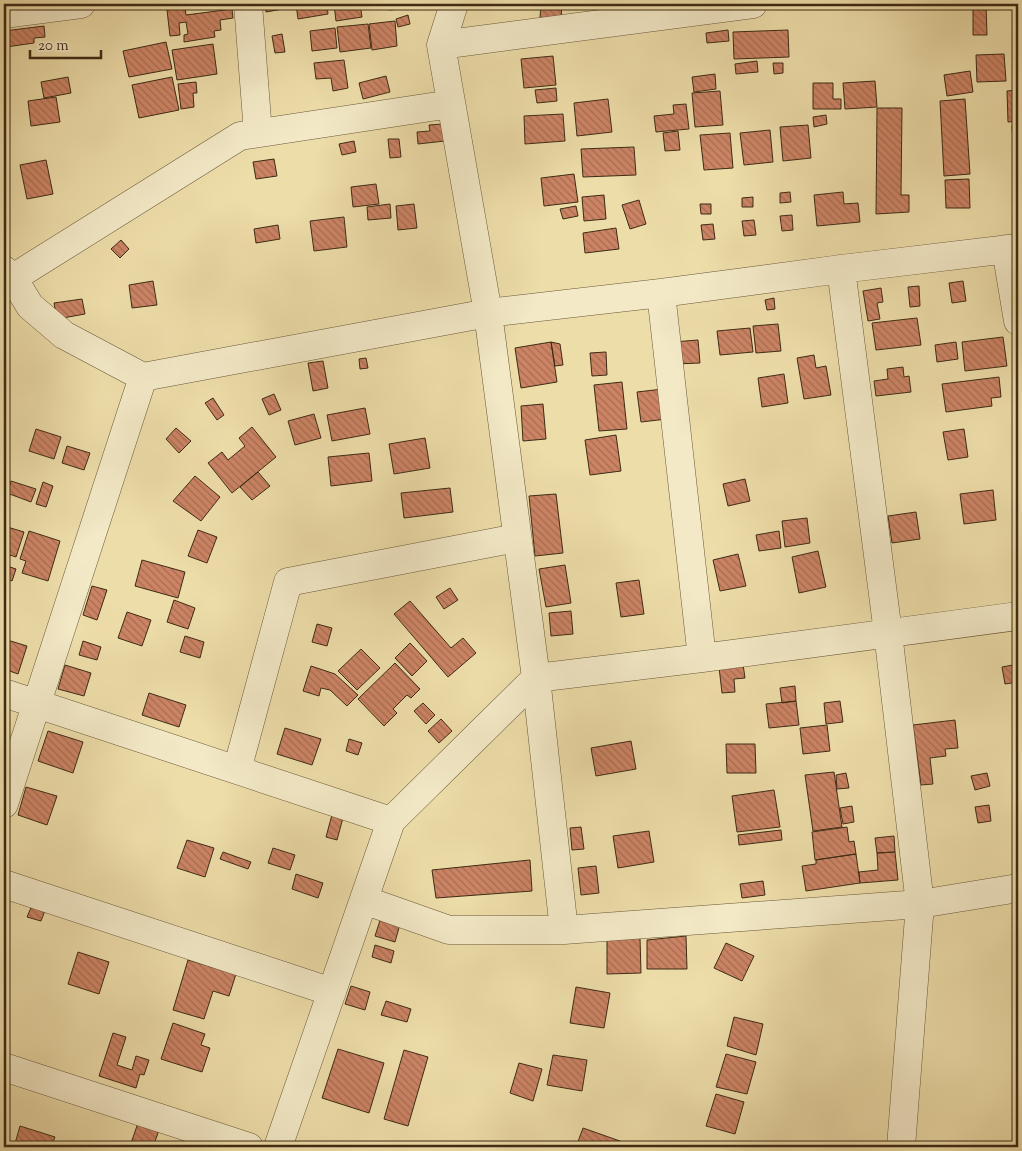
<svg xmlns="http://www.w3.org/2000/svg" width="1022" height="1151" font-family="'Sorts Mill Goudy',serif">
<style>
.building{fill:url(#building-back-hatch);stroke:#3d2b14}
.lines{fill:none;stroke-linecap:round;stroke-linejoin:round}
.minor-casing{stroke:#695839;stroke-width:29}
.minor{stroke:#f3e9c7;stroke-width:28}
</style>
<defs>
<pattern id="building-back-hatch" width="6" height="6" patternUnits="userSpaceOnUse" patternTransform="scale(1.25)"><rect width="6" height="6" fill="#cc8465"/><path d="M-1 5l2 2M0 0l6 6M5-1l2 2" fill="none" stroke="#a76c52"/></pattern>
</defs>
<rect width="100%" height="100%" fill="#eddda9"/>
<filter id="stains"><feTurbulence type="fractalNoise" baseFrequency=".004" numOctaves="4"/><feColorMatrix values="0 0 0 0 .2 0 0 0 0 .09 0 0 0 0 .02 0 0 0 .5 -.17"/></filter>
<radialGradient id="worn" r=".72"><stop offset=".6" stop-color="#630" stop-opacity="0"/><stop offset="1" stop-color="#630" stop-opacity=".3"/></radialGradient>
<path class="building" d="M265 4H282L283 9 266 12Z
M296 4H327L328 14 298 19Z
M334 4H360L362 17 336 21Z
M388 4H401L402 9 389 10Z
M541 4H562L561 20 540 18Z
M973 5H986L987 35H973Z
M185 7 186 15 232 9 233 18 220 20 221 30 214 31 215 37 184 42V35L188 34 186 22 179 23 180 35 170 36 167 10Z
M408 15 410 24 398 27 396 19Z
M395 21 397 46 372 50 369 24Z
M368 24 371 48 340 52 337 27Z
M44 26 45 37 34 38V43L6 47 4 31Z
M335 28 337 48 312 51 310 31Z
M728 30 729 41 707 43 706 33Z
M788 30 789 57 734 59 733 32Z
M282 34 285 52 275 53 272 36Z
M166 42 172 69 129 77 123 51Z
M213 44 217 74 177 80 172 50Z
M1015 47H1018V80H1015Z
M1004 54 1006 81 977 82 976 55Z
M553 56 556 85 524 88 521 59Z
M344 60 348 88 333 91 331 78 316 79 314 63Z
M757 61 758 72 736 74 735 64Z
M773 63H783V73L774 74Z
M970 71 973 92 947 96 944 75Z
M715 74 716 89 694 92 692 77Z
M386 76 390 92 363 99 359 83Z
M68 77 71 93 44 98 41 82Z
M172 77 179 110 139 118 132 85Z
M875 81 877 107 845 109 843 83Z
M196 82 197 93H193L194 107 181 109 178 84Z
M813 83H833V99H841V109H813Z
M556 88 557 101 537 103 535 90Z
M1018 90V121L1008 122 1007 91Z
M720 91 723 125 695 127 692 93Z
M56 97 60 122 31 126 28 101Z
M608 99 612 132 577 136 574 103Z
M965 99 970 174 944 176 940 101Z
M686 104 689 129 656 132 654 116 674 114 673 105Z
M877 108H902L901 195H909V212L876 214Z
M563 114 565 141 525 144 524 116Z
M826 115 827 124 814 127 813 117Z
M442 124 445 141 418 144 417 132 430 131 429 125Z
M808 125 811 158 783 161 780 127Z
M1012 126H1018V162H1014Z
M770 130 773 162 744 165 740 133Z
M678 131 680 150 665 151 663 133Z
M730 133 733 168 704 170 700 135Z
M388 139H399L401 157 390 158Z
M354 141 356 152 342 155 339 144Z
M634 147 636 175 583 177 581 149Z
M274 159 277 176 256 179 253 162Z
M46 160 53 194 27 199 20 165Z
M574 174 578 202 544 206 541 178Z
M969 179 970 208H946L945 180Z
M376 184 379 204 353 207 351 187Z
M790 192 791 202 780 203V193Z
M843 192 844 204 858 203 860 222 817 226 814 195Z
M604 195 606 219 584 221 582 197Z
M753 197V207H742V198Z
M639 200 646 224 630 229 622 205Z
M390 204 391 218 368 220 367 207Z
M414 204 417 228 398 230 396 206Z
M700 204H711V214H701Z
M576 206 578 216 563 219 560 209Z
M792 215 793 230 782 231 780 216Z
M344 217 347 247 314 251 310 221Z
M754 220 756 235 744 236 742 221Z
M713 224 715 239 703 240 701 225Z
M278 225 280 239 256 243 254 229Z
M616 228 619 249 585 253 583 233Z
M121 240 129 249 120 258 111 249Z
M153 281 157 305 132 308 129 285Z
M963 281 966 301 952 303 949 283Z
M919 286 920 306 910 307 908 287Z
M881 288 883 302 877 303 880 319 868 321 863 291Z
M774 298 775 309 767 310 765 300Z
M82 299 85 314 57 319 54 303Z
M917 318 921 345 876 350 872 323Z
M778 324 781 351 756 353 753 326Z
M750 328 753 352 720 355 717 331Z
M1003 337 1007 366 965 371 962 342Z
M698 340 700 363 675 364 673 342Z
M551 342 557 382 521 388 515 348Z
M551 342 560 344 563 365 555 366Z
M956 342 958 359 937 362 935 345Z
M606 352 607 375 592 376 590 353Z
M814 355 816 368 826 366 831 395 804 399 797 358Z
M366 358 368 368 360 369 359 359Z
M323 361 328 388 313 391 308 363Z
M903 367 904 377 909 376 911 392 876 396 874 381 888 379 887 369Z
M784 374 788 403 762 407 758 378Z
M999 377 1001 397 991 398 992 406 946 412 942 384Z
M622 382 627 429 599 431 594 385Z
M663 389 667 419 641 422 637 392Z
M274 394 281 410 269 415 262 399Z
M213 398 224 415 217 420 205 403Z
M543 404 546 439 523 441 521 406Z
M365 408 370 434 332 441 327 415Z
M314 414 321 438 295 445 288 421Z
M252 427 276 457 232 493 208 463 222 452 228 460 245 446 239 438Z
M176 428 191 441 179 453 166 439Z
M36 429 61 437 54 459 29 451Z
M964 429 968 457 948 460 943 432Z
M616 435 621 471 590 475 585 440Z
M425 438 430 468 394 474 389 444Z
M67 446 90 453 84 470 62 463Z
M369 453 372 481 331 486 328 457Z
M258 472 270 486 252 500 240 487Z
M195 476 220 497 201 521 173 501Z
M745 479 750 501 728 506 723 484Z
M11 481 36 489 31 502 7 493Z
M43 482 53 486 46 507 36 504Z
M450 488 453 512 404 518 401 493Z
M993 490 996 520 964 524 960 494Z
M556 494 563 553 535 556 529 496Z
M916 512 920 539 892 543 888 516Z
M807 518 810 543 785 547 782 521Z
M4 526 24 532 16 557 10 555 4 573Z
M198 530 217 537 207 563 188 556Z
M29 531 60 541 48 581 22 573 26 561 20 559Z
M779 531 781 548 759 551 756 535Z
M818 551 826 587 799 593 792 557Z
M738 554 746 586 720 591 713 560Z
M142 560 185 572 178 598 135 586Z
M565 565 571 603 546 607 539 569Z
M10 567 16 569 12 581 6 578Z
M639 580 644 614 621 617 616 583Z
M92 586 107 590 97 620 83 615Z
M450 588 458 600 444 609 436 597Z
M174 600 195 608 188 629 167 622Z
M410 601 451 648 463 638 476 653 448 677 394 614Z
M571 611 573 634 551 636 549 613Z
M127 612 151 620 142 646 118 638Z
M317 624 332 628 327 646 312 642Z
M185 636 204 642 200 658 180 652Z
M4 639 27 646 18 674 4 669V660L5 655H4Z
M83 641 101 647 97 660 79 655Z
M410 643 427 661 412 676 395 658Z
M361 649 380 668 357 690 338 671Z
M395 663 420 689 411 698 407 695 393 709 397 713 384 726 358 699Z
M743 664 745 678 734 679 735 692 722 693 719 667Z
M1018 664V682L1005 684 1002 667Z
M65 665 91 673 84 696 58 689Z
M311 666 335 674 358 695 347 706 330 690 321 688 319 696 303 691Z
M795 686 796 701 782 703 780 688Z
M149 693 186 705 179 727 142 715Z
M796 701 799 725 769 728 766 704Z
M840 701 843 722 826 724 824 703Z
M423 703 435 715 426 724 414 711Z
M441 719 452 731 439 743 428 731Z
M955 720 958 748 945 749 946 756 930 758 933 784 921 785 913 725Z
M827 725 830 751 803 754 800 728Z
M285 728 321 739 312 765 277 754Z
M48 731 83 742 73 773 38 761Z
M349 739 362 743 358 755 346 751Z
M631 741 636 769 596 776 591 748Z
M726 744H755L756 773H727Z
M834 772 842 827 813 831 805 775Z
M846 773 849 788 837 789 836 775Z
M987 773 990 786 975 790 971 776Z
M26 787 57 796 47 825 18 815Z
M774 790 780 827 737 832 732 796Z
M989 805 991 821 978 823 975 807Z
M852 806 854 822 843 824 840 808Z
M333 811 344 814 337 840 326 837Z
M581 827 584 849 572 850 570 828Z
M847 827 849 842 854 841 856 854 815 860 812 832Z
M781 830 782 840 739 845 738 835Z
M649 831 654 862 618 868 613 836Z
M894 836 895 852 877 853 875 838Z
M187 840 214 848 205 877 177 868Z
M273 848 295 855 290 870 268 863Z
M223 852 251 862 248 869 220 859Z
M895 852 898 880 860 883 859 872 878 870 877 853Z
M856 854 860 883 806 891 802 866 816 864V860Z
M530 860 532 891 436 898 432 870Z
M596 866 599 893 581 895 578 868Z
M296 874 323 883 318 898 292 889Z
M763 881 765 895 742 898 740 884Z
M33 903 46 908 41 921 27 917Z
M383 911 402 917 395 942 375 936Z
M686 936 687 969H647V940Z
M640 938 641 973 607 974V939Z
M726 943 754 956 742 981 714 968Z
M375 945 394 951 391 963 372 957Z
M78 952 109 962 99 994 68 984Z
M188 960 236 974 229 996 213 991 204 1019 173 1010Z
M351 986 370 992 365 1010 345 1004Z
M576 987 610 993 604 1028 570 1023Z
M386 1001 411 1009 407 1022 381 1015Z
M734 1017 763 1024 756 1055 727 1046Z
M173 1023 205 1034 201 1045 210 1048 202 1072 161 1059Z
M113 1033 126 1037 117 1065 132 1070 136 1056 149 1060 144 1075 140 1074 136 1088 99 1076Z
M338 1049 384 1063 369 1113 322 1098Z
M404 1050 428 1057 408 1126 384 1119Z
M726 1054 756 1062 747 1094 716 1087Z
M553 1055 587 1060 582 1091 547 1085Z
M519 1063 542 1069 533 1101 510 1093Z
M716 1094 744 1102 735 1134 706 1126Z
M138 1123 159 1130 153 1147 130 1146Z
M20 1126 55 1137 51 1147H14Z
M583 1128 637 1147H576Z"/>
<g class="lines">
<defs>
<path id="minor" d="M248 4 258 133
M454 4 441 45 488 313 536 678 564 930
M4 14 81 4
M441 45 753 4
M1006 249 1018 321
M841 269 888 633 920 904 901 1147
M4 270 13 278 30 306 64 335 143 377 488 313 661 293 841 269 1018 248
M13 278 240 136 451 104
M661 293 702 658
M4 693 391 821
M237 770 288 582 517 538
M4 804 143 377
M4 884 332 992
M364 900 449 930H564L920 904 1018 888
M4 1067 249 1147
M278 1147 391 821 536 678 702 658 1018 616"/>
</defs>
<use href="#minor" class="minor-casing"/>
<use href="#minor" class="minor"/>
</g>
<rect width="1022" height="1151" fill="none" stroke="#eddda9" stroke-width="20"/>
<rect x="5" y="5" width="1012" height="1141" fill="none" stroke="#3d2b14" stroke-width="2.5"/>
<rect x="10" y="10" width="1002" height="1131" fill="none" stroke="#3d2b14"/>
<path d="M30 50v8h71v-8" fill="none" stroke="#3d2b14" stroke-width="2.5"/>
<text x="38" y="50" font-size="15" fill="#3d2b14" stroke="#f3e9c7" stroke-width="4" paint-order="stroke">20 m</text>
<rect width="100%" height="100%" filter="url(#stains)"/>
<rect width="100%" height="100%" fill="url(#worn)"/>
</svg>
